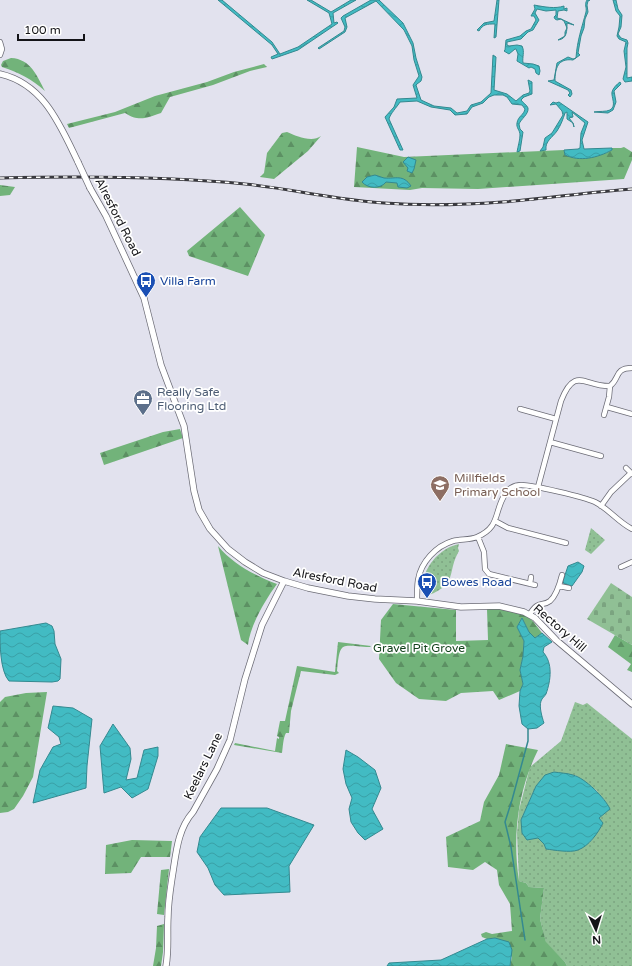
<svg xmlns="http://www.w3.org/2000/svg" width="632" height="966" font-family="'Varela Round',sans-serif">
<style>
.grass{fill:url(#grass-dots);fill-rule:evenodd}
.forest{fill:url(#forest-firs)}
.cemetery{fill:url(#cemetery-stones)}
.water{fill:url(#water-waves);stroke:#348990}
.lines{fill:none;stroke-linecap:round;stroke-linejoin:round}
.stream{stroke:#348990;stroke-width:1.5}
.minor-casing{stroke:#6c6c76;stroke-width:6}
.tertiary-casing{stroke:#6c6c76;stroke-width:7}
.minor{stroke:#fff;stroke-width:4.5}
.tertiary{stroke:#fff;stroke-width:5.5}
.rail-casing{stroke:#39393e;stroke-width:3}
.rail{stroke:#fff;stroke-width:1.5;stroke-dasharray:4.5;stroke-linecap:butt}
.tertiary-bridge-casing{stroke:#6c6c76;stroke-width:7;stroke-linecap:butt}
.tertiary-bridge{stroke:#fff;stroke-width:5.5}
.labels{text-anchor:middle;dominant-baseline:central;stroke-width:3.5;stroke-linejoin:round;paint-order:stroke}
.street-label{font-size:12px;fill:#141418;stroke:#fff}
.transit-label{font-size:12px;fill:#164399;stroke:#fff;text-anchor:start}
.service-label{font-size:12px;fill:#4e5e75;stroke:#fff;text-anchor:start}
.education-label{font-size:12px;fill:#785e54;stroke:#fff;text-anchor:start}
.park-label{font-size:12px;fill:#15441e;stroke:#fff}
</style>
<defs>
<pattern id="grass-dots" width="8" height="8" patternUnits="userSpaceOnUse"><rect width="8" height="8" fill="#90c095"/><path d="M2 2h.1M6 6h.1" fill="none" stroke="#7ba480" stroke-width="1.8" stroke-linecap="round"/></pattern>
<pattern id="forest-firs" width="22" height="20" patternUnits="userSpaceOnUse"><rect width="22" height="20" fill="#72b37a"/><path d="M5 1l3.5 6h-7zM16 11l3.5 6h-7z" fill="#5c9063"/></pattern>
<pattern id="cemetery-stones" width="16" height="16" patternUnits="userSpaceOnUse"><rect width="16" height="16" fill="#90c095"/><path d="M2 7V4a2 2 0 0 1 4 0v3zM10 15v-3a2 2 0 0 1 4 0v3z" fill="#7ba480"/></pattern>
<pattern id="water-waves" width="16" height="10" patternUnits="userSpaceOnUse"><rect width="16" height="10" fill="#42bbc3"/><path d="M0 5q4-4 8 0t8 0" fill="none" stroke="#39a0a7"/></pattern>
</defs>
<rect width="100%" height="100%" fill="#e2e2ee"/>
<path class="grass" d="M591 528 605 540 591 554 585 550Z
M459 544 458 548 459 551C447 571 458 584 429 595L422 588C423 568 439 548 459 544Z
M575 702 583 705 587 703 632 739V966H567L565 962 546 943 540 919 544 888 529 887 526 883 519 881 517 833 519 810 530 767 561 741ZM575 775 596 790 606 802 605 813 598 818 592 840 577 850 546 849 544 844 521 820 536 786Z"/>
<path class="forest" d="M11 58C31 59 37 76 45 91 32 79 18 72 2 67L1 65 3 61Z
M264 64 267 67 250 71 213 85 170 97 161 113C146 118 139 122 125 113L69 128 67 124 115 112 155 96 207 82 234 72Z
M287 132C296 136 312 143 321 136L308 151 274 179 260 177 264 173 267 153 282 133Z
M357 147 404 157 564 150 565 155C578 161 599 157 612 150V148H621L624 147 632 152V160L624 179 478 189 422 188 410 190 354 187Z
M0 185 15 187 10 195 0 196Z
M240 207 265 235 248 276 189 256 187 251Z
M180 429 183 438 104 465 100 453 163 432Z
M218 546C233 564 254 575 277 584 265 600 250 626 248 645L241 640Z
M393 604 456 610V641L488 640 487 609C501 609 515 608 527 616 533 620 538 628 542 633L535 638 529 632 522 618 517 627 524 641 523 656 520 670 523 684 520 691 499 700 493 691 461 693 446 701 419 699 396 683 379 659 381 620Z
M615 635 632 645V672L627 670 631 664 608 647Z
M338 642 371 646 370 647C341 646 340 639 337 671L339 673 335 675 301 671 291 711 289 733H286C283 738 283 747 282 753L234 745 235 743 275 751 277 738 279 739V737L277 736 280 721H285L297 666 335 672Z
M47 692 33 777 23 796 14 809 8 812 0 813V702L5 697 26 693Z
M506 744 538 750C518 790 512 836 519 881L526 883 529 887 544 888 540 919 546 942 565 962 567 966H510L512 957 495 938 487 939 482 937 481 934 486 932 492 934 512 931 510 904 499 885 497 870 485 862 473 870 448 867 446 837 480 821 484 802 499 775Z
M132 840 172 841 170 857H141L131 873 105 874 106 845Z
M169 869 164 915 157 914 161 870Z
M164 924 163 952 161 966H153L156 948 157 926Z"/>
<path class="cemetery" d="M611 583 632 597V645L587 619Z"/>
<path class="water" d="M218 0H222L272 42 280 54 298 47 332 24 329 13 307 0H311L331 12 351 0H356L333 13 334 23 337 22 338 23 298 50 272 59 271 57 278 54 272 45Z
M371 0H379L403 23 413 43 416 58 422 77 421 81 417 84 416 85 421 100 434 106 451 108 457 113 467 111 471 105 481 102 491 93 493 55 496 57 494 90 507 94 516 101 523 95 529 93 530 91 528 80 532 82V94L524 97 521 100C523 103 527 105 528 108 529 114 521 119 519 124L520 129 523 132 520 151 517 152C518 146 520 140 520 135 520 130 516 128 517 123 518 116 524 115 525 109L522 105 512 104 507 97 503 95H494L489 97 483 103 472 107 467 114 455 115 450 110 431 107 417 101 400 102C397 107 390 114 389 119L403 150H400L385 117 394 107 397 99 417 98 413 85 419 76 414 60 412 46 404 30 376 1 345 18 347 27 345 32 319 49 318 48 344 31 345 27 341 18 343 16Z
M497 0H499L496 37 494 38 495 24C487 24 483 24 479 31L477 30 484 23 494 21Z
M587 0H590L588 1 587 5 588 12 585 19 584 28 581 36 578 53 580 55 573 60C558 58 555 68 555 81L571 90 572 94 570 97 568 95 570 93 568 90 548 81 554 80 557 63 568 57 573 59 576 58C577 41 582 27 586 12 587 7 584 5 587 0Z
M613 0H616L618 9 622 15 621 27 618 34 621 38 627 40 628 43 627 48V78L632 77V81L625 82 623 79 626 67 624 51 626 42 619 39 617 36 619 27 620 16 616 11Z
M534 5C545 7 555 9 564 6V9L567 8V11L564 10 558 11 557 18 561 19 574 25 567 23C567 31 567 39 558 40L565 36V32L567 28 564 21 561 19 557 20 555 19 554 17 556 15V10L546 11 537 9 535 13 539 20 533 30 528 32 521 39 507 42V45L509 46 517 45 522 46C525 52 522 57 523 63L533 64 539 66 540 71 539 75 536 73 535 69 531 67 529 68 517 61 518 54 516 49H515L509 54 504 51 505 50 506 40 520 36 526 31 531 29 536 20 534 16H531L535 9Z
M620 82 621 84 614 91 616 102 613 110 608 113 594 112C599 111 606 112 610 110 617 106 611 97 612 92 613 88 617 84 620 82Z
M553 102 556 103 559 102 588 122 582 140 584 149 612 148V150C597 158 580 162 565 155L564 150 578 149 580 148 581 133 585 123 572 112 573 117 569 118 573 123 574 127 573 123 567 119V112L565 113C563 119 561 125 557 131 552 138 545 141 546 150L540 151 543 147 545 138 552 133 563 115 562 111 556 104 550 105Z
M408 157 416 160 414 169 412 173 407 171 408 168 403 162Z
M375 175C378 176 381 177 384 178 396 179 403 174 411 186L407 188 398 187 397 183 386 182C381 189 368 189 362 182L367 177Z
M578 562 584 566 582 572 572 586 564 584 563 581 568 566Z
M522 618 529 632 535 638 542 633 552 642 544 647 543 652C553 663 551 680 546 694 545 696 542 698 541 701 539 707 542 717 544 723L537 728 528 729 522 724 519 706 520 691 523 684 520 670 523 656 524 641 517 627Z
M46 623 52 626 54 631 55 644 61 659 60 679 58 681 52 682 9 681C0 671 0 644 0 631Z
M53 706 73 708 92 719 87 766 86 788 33 803 40 770 53 747 61 744 59 737 48 728Z
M113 724 130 748 131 759 126 780 137 778 144 750 158 747V756L148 789 132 798 121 787 104 793 100 746Z
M346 750 358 757 375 770 381 788 372 809 383 829 365 840 358 833 351 822 349 809 352 798 346 784 343 769Z
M554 772C560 773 567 773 573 775 585 778 605 798 610 809L599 818 603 823C598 833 589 846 578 850 570 853 554 850 546 849L544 844 538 838 527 840 522 833 521 820 536 786 545 775Z
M221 808H267L314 825 289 866 290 892 224 895 215 885 208 868 197 852 200 837Z
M495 938 509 942 512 950 510 966H387L389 963 441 960 487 939Z"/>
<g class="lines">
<path class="stream" d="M525 940 511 847 505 822 512 800 528 741V729"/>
<defs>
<path id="minor" d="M0 42 2 49 0 55
M607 407 632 414
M520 409 556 419
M604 415 609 397 610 386
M550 442 601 456
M626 468 632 474
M538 487 561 401C575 365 585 387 610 386 620 379 614 368 632 368
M601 506 611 492 631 473
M495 521 508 528 566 543
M478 537 484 552 485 569 489 574 535 585
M621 567 632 562
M530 584 531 577
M559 586 569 588
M417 601C417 594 417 587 418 580 421 562 436 546 453 541 461 539 470 540 477 537 500 527 494 513 504 496 507 489 514 485 521 485 533 485 584 497 595 502 609 509 618 522 632 529
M530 614C538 600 542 607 550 601 557 595 560 583 562 575"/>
<path id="tertiary" d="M0 74C44 84 60 125 78 162
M90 188 106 216 144 298 161 365 184 426 194 491 199 510 210 529 228 549 245 562 263 573 284 581 308 588 348 596 375 599 417 601 461 607 499 606 524 612 535 618 556 640 632 704
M166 966C169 950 167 933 168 917 168 904 170 891 172 878 176 855 177 830 193 812L217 769 230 740 245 679 262 625 284 581"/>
</defs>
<use href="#minor" class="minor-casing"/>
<use href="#tertiary" class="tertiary-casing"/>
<use href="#minor" class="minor"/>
<use href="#tertiary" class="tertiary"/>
<defs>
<path id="rail" d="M0 178C82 176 164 176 245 184 292 189 337 200 384 203 423 206 463 205 502 202 545 199 588 192 632 189"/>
</defs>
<use href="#rail" class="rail-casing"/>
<use href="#rail" class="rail"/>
<defs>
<path id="tertiary-bridge" d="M78 162 90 188"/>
</defs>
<use href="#tertiary-bridge" class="tertiary-bridge-casing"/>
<use href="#tertiary-bridge" class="tertiary-bridge"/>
</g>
<defs>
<symbol id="bus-pin" viewBox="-11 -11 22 30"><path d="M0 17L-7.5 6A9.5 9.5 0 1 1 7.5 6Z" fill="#1a4fb4" stroke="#fff"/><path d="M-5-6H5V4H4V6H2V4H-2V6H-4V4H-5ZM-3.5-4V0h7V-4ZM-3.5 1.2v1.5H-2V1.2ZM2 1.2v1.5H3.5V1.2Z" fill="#fff"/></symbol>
<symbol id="office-pin" viewBox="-11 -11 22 30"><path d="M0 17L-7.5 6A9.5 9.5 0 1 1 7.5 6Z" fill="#5c6f8a" stroke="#fff"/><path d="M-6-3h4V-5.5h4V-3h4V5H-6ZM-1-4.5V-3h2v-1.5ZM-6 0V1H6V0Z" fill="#fff"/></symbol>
<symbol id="school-pin" viewBox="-11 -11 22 30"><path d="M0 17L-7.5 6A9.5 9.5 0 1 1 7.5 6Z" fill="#8d6e63" stroke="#fff"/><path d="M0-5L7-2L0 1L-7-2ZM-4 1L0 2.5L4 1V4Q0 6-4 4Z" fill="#fff"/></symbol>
</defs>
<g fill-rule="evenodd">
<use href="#bus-pin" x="135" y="270" width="22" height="30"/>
<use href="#office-pin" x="132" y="388" width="22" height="30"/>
<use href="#school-pin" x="429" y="474" width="22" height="30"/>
<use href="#bus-pin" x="416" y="571" width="22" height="30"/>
</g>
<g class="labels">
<g class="street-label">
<text transform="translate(118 217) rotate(63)">Alresford Road</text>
<text transform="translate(335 580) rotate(11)">Alresford Road</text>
<text transform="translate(560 628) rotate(41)">Rectory Hill</text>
<text transform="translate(203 766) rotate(-64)">Keelars Lane</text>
</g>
<g class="transit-label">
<text x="160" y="281">Villa Farm</text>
<text x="441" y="582">Bowes Road</text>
</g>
<g class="service-label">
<text x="157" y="392">Really Safe<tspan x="157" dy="14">Flooring Ltd</tspan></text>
</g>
<g class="education-label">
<text x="454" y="478">Millfields<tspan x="454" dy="14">Primary School</tspan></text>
</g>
<g class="park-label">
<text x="419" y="648">Gravel Pit Grove</text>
</g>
</g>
<g transform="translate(596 930) rotate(176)" stroke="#ffffff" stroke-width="3" paint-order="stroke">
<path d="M0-3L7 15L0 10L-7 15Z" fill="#141418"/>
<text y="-6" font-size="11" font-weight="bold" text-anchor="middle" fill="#141418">N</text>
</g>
<path d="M18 34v6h66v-6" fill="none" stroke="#141418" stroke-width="2"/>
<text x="24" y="34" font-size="12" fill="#141418" stroke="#ffffff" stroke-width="3" paint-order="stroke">100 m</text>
</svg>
